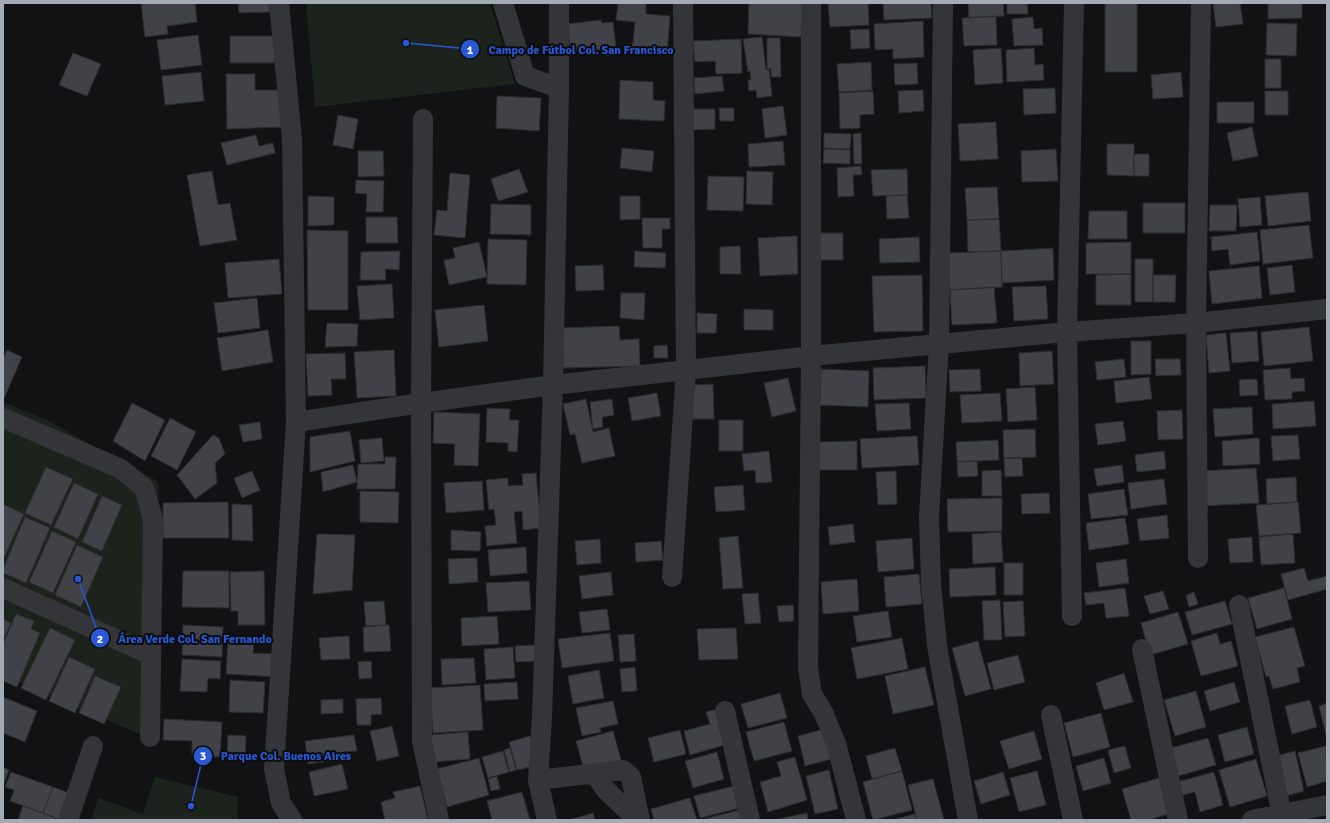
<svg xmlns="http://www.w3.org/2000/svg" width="1330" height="823" font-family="Signika,sans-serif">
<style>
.green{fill:#1c231c}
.building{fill:#414247;stroke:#2c2d30}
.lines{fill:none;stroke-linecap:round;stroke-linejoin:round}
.street{stroke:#333539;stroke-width:20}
.leader{fill:none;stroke:#2a57d4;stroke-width:1.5}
.callout-dot{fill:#2a57d4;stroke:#0d0d0f;stroke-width:1.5}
.mark-label{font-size:12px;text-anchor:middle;font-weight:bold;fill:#fff}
.callout-label{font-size:12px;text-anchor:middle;font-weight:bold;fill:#2a57d4;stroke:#0d0d0f;stroke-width:4;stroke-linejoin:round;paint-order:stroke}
</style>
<rect width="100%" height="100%" fill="#121214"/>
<path class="green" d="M306 3H490L515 84 315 107Z
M3 402 47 420 159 482 144 736 3 675Z
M155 777 238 797 237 820H91L98 798 143 814Z"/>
<path class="building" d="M141 3H195L197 22 167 26 168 34 145 37Z
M238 3H269L270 12 239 13Z
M618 3H646V14L670 16 667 54 632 51 635 22 616 20Z
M749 3H803L801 37 748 34Z
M828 3H868L869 25 830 27Z
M883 3H931L932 18 884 20Z
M968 3H1003L1004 16 969 18Z
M1007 3H1027L1028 14H1007Z
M1105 3H1137V72H1105Z
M1213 3H1240L1243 24 1216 27Z
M1268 3H1302V18L1268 19Z
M996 16 997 45 964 46 962 18Z
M1033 17 1034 29 1042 28 1043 45 1014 46 1012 19Z
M601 20 602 23 613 22 617 55 605 56 604 49 571 53 567 24Z
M923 21 924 57 893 59V49L875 50 874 24Z
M1267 23 1297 24 1296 56 1266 55Z
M869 29 870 48 851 49 850 30Z
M198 35 202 65 161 70 157 40Z
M230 36H275V63H230Z
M762 37 766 70 769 69 772 96 757 98 756 90 749 91 748 80H751L750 71 748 72 743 39Z
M767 38H780L781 77H771V69H767Z
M741 39 742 73 716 74 715 61 695 62 693 41Z
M1001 48 1003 83 975 85 973 50Z
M1034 48 1035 65 1043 64 1044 80 1007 82 1006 50Z
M73 53 101 64 87 96 59 85Z
M1265 59H1281V88H1265Z
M871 62 872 90 839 92 837 64Z
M917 63 918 84 895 85 894 64Z
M201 72 204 101 165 105 162 76Z
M1181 72 1183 97 1153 99 1151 75Z
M226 74H255V90H283L284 127 227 129Z
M722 76 724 91 695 94 694 78Z
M620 80 653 82V100L665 101 664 121 619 119Z
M1055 88 1056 113 1024 115 1023 89Z
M923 90 924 111 899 113 898 91Z
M873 91 874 114 860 115V128L840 129 839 93Z
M1265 91H1288V115H1265Z
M497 96 541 98 539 131 496 128Z
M1217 102H1254V123H1217Z
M783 106 787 135 765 138 762 109Z
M719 108H734V121H720Z
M690 109H715V129L690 130Z
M338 115 358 119 353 149 333 145Z
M996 122 998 159 960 161 958 124Z
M1252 127 1258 156 1233 161 1227 133Z
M824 133 851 134 850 149 824 148Z
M861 133 862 164H854L853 134Z
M256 135 259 146 273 143 275 153 227 165 221 143Z
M783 141 785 165 749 167 748 144Z
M1107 144H1134V176L1107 175Z
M622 148 654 151 652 172 620 168Z
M824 149 850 150V164L823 163Z
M1056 149 1058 181 1022 182 1021 151Z
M358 151H383L384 176 358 177Z
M1134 154H1149V176H1134Z
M861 166 862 175H853L854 196 838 197 837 168Z
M519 169 528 192 498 201 491 179Z
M907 169 908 195 873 196 871 170Z
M212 171 218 205 230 203 237 240 200 246 187 175Z
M747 171 773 172 772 205 746 204Z
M450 173 470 175 465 238 434 235 437 210 447 211Z
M708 176 744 177 743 211 707 210Z
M356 180 384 181 383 212H366L367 194 355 193Z
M997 187 999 219 967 220 965 188Z
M1308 192 1311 221 1268 226 1265 196Z
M907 195 909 218 887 219 886 196Z
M308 196 334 197V225L308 226Z
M620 196H640V219L620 220Z
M1260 197 1262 225 1240 227 1238 199Z
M1143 203H1185V233H1143Z
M491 204 531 205V235L490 234Z
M1210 205H1237L1236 231H1209Z
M1089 211H1127V239H1088Z
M366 217H397L398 243H366Z
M642 218H670V229H662V248H643Z
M999 219 1001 251 968 252 967 220Z
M1309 225 1313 258 1263 264 1260 230Z
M307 230 348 231V310H308Z
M1257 232 1260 261 1230 265 1228 249 1212 251 1211 237Z
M817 233H843V260H817Z
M797 236 798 274 760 276 758 238Z
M919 237 920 262 880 263 879 239Z
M488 239 527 240 526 285 487 284Z
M479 242 487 277 449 285 444 260 455 258 453 248Z
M1131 242V274H1086V243Z
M740 246 741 274H720V247Z
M1053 248 1054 280 1002 283 1001 251Z
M400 251 399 270 385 269 386 280H360L361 252Z
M635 251 666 253 665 268 634 267Z
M1001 251 1002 287 950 290 948 253Z
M279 259 282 294 228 298 225 263Z
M1135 259H1153V302H1135Z
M603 265 604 290 576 291 575 266Z
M1292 265 1295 292 1270 295 1267 268Z
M1259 266 1262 298 1212 304 1209 271Z
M1131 274V305H1096V275Z
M922 275 923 331 874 332 872 276Z
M1153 275H1176L1175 302H1153Z
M392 284 394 318 360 320 357 286Z
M1046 286 1048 319 1014 321 1012 287Z
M994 287 997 323 952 325 950 290Z
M621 293H645L644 320 620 318Z
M257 298 260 328 218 333 214 303Z
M484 305 488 341 439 347 435 310Z
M744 309 773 310V330H744Z
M697 313 717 314 716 333H697Z
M327 323 358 324 357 346 325 347Z
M619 326 620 340 639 339 640 366 563 368 561 328Z
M1309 327 1313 361 1264 366 1261 332Z
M268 330 273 362 222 371 217 338Z
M1257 331 1259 361 1232 363 1230 333Z
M1226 333 1230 371 1209 373 1206 335Z
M1131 341H1151V374L1131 375Z
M667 345 668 358H654V346Z
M7 350 22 357 3 401V358Z
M394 350 396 396 357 398 354 352Z
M1052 351 1054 384 1020 386 1019 353Z
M345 353 346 379H331L332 395 308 396 306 354Z
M1124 359 1126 377 1097 380 1095 362Z
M1155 359H1180L1181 375 1156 376Z
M925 366 926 398 874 400 873 368Z
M1290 368 1291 379 1304 378 1305 391 1292 392V399L1265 400 1263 370Z
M821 369 869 371 868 407 820 405Z
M980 369 981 391 950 392 949 370Z
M1149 377 1152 399 1116 403 1114 381Z
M788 378 796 411 772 417 764 383Z
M1257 379 1258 395 1240 396 1239 380Z
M713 384 714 419H691L690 385Z
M1035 387 1037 420 1008 422 1006 389Z
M657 393 661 416 632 421 628 398Z
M1000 393 1002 421 962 423 960 395Z
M586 399 593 432 609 428 615 456 582 463 575 434 570 435 563 404Z
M612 399 614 415 602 417 603 427 593 429 590 402Z
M1314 401 1316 426 1273 429 1272 404Z
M132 403 165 420 145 461 113 441Z
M909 403 911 429 877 431 875 404Z
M1252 407 1253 434 1215 437 1213 409Z
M487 408 510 409 509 420H519L517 452 508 451V443L486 442Z
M1182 410 1183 439 1158 440 1157 411Z
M434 412 480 414 478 466 454 465 455 444 433 443Z
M170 418 196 432 177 470 151 456Z
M719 420H743V451H719Z
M1123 421 1126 441 1098 445 1095 424Z
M260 422 262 439 243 442 239 425Z
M1035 429 1036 457 1004 458 1003 430Z
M350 431 355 461 310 472V437Z
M213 435 219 438 225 454 215 463 217 483 195 499 177 475Z
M1298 435 1300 459 1273 461 1271 436Z
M917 436 919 465 862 468 860 439Z
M382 438 384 461 361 463 359 440Z
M1259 438 1260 464 1223 466 1222 441Z
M998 440 999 460 957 462 956 442Z
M857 441V470H818L817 442Z
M769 451 772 482 756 483 755 470 744 471 742 454Z
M1164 451 1166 469 1137 472 1135 455Z
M385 457H396L395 489H357L358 464H385Z
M1004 458H1022L1023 476 1005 477Z
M977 461 978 476 958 477 957 462Z
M353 465 357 482 323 492 321 472Z
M1122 465 1124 482 1097 486 1094 469Z
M46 467 73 479 51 525 25 513Z
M1256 468 1259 503 1202 506 1200 471Z
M1001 470 1002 496H982V471Z
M252 471 260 490 242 498 234 478Z
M896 471 897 504 878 505 876 472Z
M536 473 541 528 523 530 522 511 514 512 517 543 487 546 485 526 496 525 494 509 489 510 486 480 508 478V486L523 485 522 474Z
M1296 477 1297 502 1267 504 1266 479Z
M1164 479 1167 504 1131 509 1128 483Z
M482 481 484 510 446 513 444 483Z
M74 483 98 494 78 539 54 527Z
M743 485 745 510 716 512 714 487Z
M1124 489 1128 515 1091 519 1088 494Z
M360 491 399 492 398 523 360 522Z
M1049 493 1050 513 1022 514 1021 494Z
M102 496 122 505 102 551 82 542Z
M1002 498V531L948 532 947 499Z
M228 502 229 538H163V503Z
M1298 502 1301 533 1259 536 1256 505Z
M3 504 24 514 3 560Z
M232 504 252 505 253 541 232 540Z
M1167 515 1169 538 1140 541 1137 519Z
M25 517 50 528 26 583 3 573V569Z
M1125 518 1129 544 1089 550 1086 523Z
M853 524 855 542 830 545 828 527Z
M451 530 481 532 480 551 451 550Z
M52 531 76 542 53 593 29 582Z
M1001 532 1003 562 973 564 972 534Z
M317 534 355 535 352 590 313 594Z
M1293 534 1295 563 1261 565 1259 537Z
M738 536 743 588 723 589 719 538Z
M1252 537 1253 562 1230 563 1228 539Z
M912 538 914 569 878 572 876 541Z
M600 539 601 563 577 565 575 541Z
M661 541 663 560 636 562 635 543Z
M77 545 103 557 81 607 55 595Z
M526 547 527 573 490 576 488 550Z
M477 558 478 582 449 584 448 559Z
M1126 559 1129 583 1099 587 1096 563Z
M1004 563H1023V595H1004Z
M995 567 996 595 950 597 949 569Z
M1304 568 1308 581 1327 576V589L1288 600 1281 574Z
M183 571H229V608L182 607Z
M264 571 265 625H238V611H231L230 572Z
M611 572 613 595 582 599 579 576Z
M919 574 922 604 886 607 884 577Z
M857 579 859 611 823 614 821 582Z
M529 581 531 610 488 612 486 583Z
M1125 588 1129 616 1106 618 1104 603 1086 605 1084 593Z
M1284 588 1292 619 1257 629 1248 598Z
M1163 591 1169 609 1150 614 1144 596Z
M1194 592 1198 604 1189 607 1186 595Z
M758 593 761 623 745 624 742 594Z
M1000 600 1002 640H984L982 601Z
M384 601 386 625 366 626 364 602Z
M1023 601 1025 636 1005 637 1003 602Z
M1225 601 1232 624 1192 635 1185 612Z
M793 605 794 621 779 622 777 606Z
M607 609 610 630 582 633 579 612Z
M888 611 892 637 857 642 853 616Z
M1178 612 1188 644 1150 655 1141 623Z
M16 614 34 621 31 629 40 633 17 687 3 681V644Z
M497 616 499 644 462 646 461 618Z
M3 619 11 623 3 640Z
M183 625 223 627 222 657 182 655Z
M389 625 391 651 364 652 363 627Z
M1294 627 1305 666 1297 668 1300 682 1273 689 1269 676 1266 677 1255 637Z
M50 628 75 640 46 700 21 688Z
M736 628 738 659 699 660 697 629Z
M610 633 614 661 562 668 558 639Z
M1217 633 1220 644 1231 641 1238 666 1201 676 1191 641Z
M634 634 636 661 620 662 618 635Z
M349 636 350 659 321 660 319 638Z
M902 638 908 669 857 679 851 648Z
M228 639 254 641 253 653 279 654 278 677 226 674Z
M978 641 991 689 965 696 952 648Z
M536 645 537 661 516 662 515 646Z
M513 647 515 678 486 680 484 649Z
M1018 655 1025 682 994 690 987 663Z
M69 657 95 669 75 713 49 701Z
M474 658 476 683 442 685 441 659Z
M182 659 221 661 220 679 208 678 207 692 180 691Z
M371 661 372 678 359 679 358 662Z
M635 667 637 691 622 692 620 669Z
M925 667 934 705 893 714 885 676Z
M599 670 604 698 573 704 568 676Z
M1124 673 1133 702 1104 710 1096 683Z
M95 676 121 687 104 724 79 713Z
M230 680 265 682 263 713 229 712Z
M517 682 518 699 485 701 484 684Z
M1234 682 1240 702 1210 711 1204 691Z
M480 685 483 730 433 733 430 688Z
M1196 691 1206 727 1175 736 1164 700Z
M780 693 787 718 748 728 741 704Z
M3 697 37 711 25 742 3 733Z
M381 698 382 714 371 715V725H357L356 699Z
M343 699V713L321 714V700Z
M1310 700 1317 727 1292 734 1285 706Z
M613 701 618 724 600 728 601 732 582 736 576 708Z
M1327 703V735H1326L1319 706Z
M718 709 728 744 690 755 684 731 710 724 706 712Z
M1101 713 1110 747 1073 757 1064 723Z
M164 719 222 722 220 757 192 756V741L163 740Z
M784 722 792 751 754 761 746 732Z
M392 726 399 756 377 761 370 731Z
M1247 727 1254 754 1225 762 1218 735Z
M825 729 832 759 805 766 798 736Z
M680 730 686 754 654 762 648 738Z
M613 731 621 760 584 770 576 741Z
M1034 731 1042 759 1009 769 1000 741Z
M468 732 470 759 433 762 431 735Z
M228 735 246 736 245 761 227 760Z
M354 735 357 751 343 752 344 759 308 764 305 741Z
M530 736 538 765 517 770 509 742Z
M1208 738 1216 765 1175 777 1167 749Z
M1125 746 1131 768 1114 773 1108 750Z
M1326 746 1327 781 1307 787 1298 753Z
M510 748 516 770 510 772 504 750Z
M895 748 902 771 872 779 866 756Z
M503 751 509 772 488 778 482 757Z
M1295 751 1304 791 1286 796 1276 756Z
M717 752 724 779 693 788 685 761Z
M795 757 807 800 768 812 760 782 781 776 777 762Z
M479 758 489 795 447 807 437 769Z
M1104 758 1111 783 1083 791 1076 766Z
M1256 759 1267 796 1230 807 1219 770Z
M342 764 348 789 314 796 309 772Z
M3 767 9 770 3 786Z
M829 770 838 809 815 814 806 776Z
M902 771 912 810 873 820 863 782Z
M1037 771 1046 805 1019 812 1010 778Z
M11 772 53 787 43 813 10 801 14 790 5 787Z
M1003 772 1010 795 981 804 974 781Z
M1214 772 1223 805 1200 812 1195 792 1180 796 1177 782Z
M497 776 500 789 491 791 488 779Z
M1159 778 1169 814 1148 820H1131L1122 789Z
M933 779 944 820H917L908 785Z
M420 786 428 820H385L381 802 395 798 393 792Z
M734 786 739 808 700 818 694 796Z
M53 787 72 794 60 820 43 813Z
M522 792 530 820H492L487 801Z
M690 798 697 820H654L651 809Z
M23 806 43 813 60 820H18Z
M740 810 742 820H700Z
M593 813 595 820H569Z
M807 813 808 820H774Z
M915 814 917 820H892Z"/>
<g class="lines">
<path class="street" d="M279 3 292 140 296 422 274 769 281 803 292 820
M503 3 525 76 559 88
M811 3V356L808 668 812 694 823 712 836 743 856 820
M943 3 939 344 929 516 931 584 937 646 968 820
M423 119 421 403 422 741 439 820
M3 418 121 469 144 488 153 519 150 737
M296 422 421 403 553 385 811 356 1067 332 1196 323 1327 309
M1198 558 1196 323 1201 3
M672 577 686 370 683 3
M3 588 151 655
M1239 605 1283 820
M1072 616 1067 332 1074 3
M1142 649 1178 820
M725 711 750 820
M1051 715 1073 820
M595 774 605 789 637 820
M538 780 623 770 631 777 640 820
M68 820 93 746
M547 820 538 780 542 718 553 385 559 88V3
M1252 820 1327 805"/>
</g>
<path class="leader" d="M406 43L470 49M78 579L100 638M191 806L203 756"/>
<g class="callout-dot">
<circle cx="406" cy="43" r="4"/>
<circle cx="78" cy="579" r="4"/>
<circle cx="191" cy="806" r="4"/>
<circle cx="470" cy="49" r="10"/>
<circle cx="100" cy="638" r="10"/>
<circle cx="203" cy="756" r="10"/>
</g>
<g class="mark-label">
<text x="470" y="54">1</text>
<text x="100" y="643">2</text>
<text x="203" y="760">3</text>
</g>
<g class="callout-label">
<text x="581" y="54">Campo de Fútbol Col. San Francisco</text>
<text x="195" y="643">Área Verde Col. San Fernando</text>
<text x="286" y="760">Parque Col. Buenos Aires</text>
</g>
<rect width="1330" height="823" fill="none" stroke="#a3abb5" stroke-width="8"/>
</svg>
